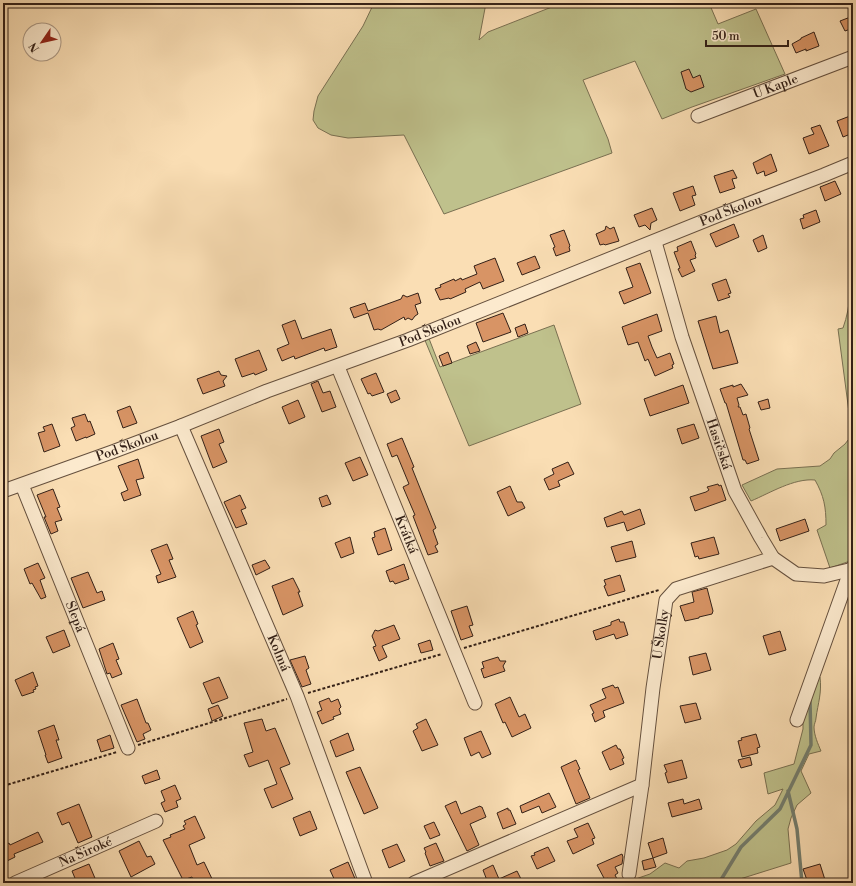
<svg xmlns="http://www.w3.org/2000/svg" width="856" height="886" font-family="'Libre Bodoni',serif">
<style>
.green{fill:#bfc18c;stroke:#797052}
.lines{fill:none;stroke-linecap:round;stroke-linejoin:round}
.stream{stroke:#747e6f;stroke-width:3.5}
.building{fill:#d89465;stroke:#332017}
.minor-casing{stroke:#65503e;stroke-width:15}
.path{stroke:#332017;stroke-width:2;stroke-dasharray:3 2;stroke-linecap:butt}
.minor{stroke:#fceace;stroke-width:13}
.labels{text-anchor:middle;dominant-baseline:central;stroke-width:3;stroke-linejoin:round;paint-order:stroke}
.street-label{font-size:13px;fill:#332017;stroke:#fceace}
</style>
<rect width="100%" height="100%" fill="#fadeb4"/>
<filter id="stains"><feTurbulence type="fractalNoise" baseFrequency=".005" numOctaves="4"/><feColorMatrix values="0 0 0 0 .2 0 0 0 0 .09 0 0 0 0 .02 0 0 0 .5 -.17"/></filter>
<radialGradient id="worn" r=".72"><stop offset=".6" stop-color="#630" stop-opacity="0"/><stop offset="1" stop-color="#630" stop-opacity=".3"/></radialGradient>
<path class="green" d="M374 3H486L479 40 488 32 562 3H709L718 24 756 9 785 74 692 107 662 119 635 61 583 80 608 139 612 153 444 214 404 135 348 138 331 135 318 128 313 120 314 111 318 96 363 26Z
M853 252V560L830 568 817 530 826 525C826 507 824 496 815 480 794 478 770 493 751 501L742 485 777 469 820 466 830 459 834 453 845 444 852 435 838 329 843 328C851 306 852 280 849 257Z
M554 325 581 404 469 446 424 338 428 336 440 367Z
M820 677C822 693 818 703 816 718 816 721 814 724 814 727 814 735 818 744 821 751L809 754 801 771 811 793 797 805 791 818 788 829 791 863 740 879 735 883H624L650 874 665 863 679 868 687 861 704 858 727 850 736 844 756 821 775 805 783 789 768 794 764 773 794 764 803 729V717L816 679Z"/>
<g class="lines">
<path class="stream" d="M788 791 797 829 802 883
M719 883 741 847 780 809 811 745 810 700"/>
</g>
<path class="building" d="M853 16V28L845 31 840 21Z
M814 32 819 46 806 51V49L796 53 792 44 801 39V38Z
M689 69 693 78 700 75 704 87 691 92 686 89 681 72Z
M850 116 853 123V133L843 137 837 121Z
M820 125 829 146 809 154 803 138 814 134 811 128Z
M771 154 777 171 765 176 764 171 757 174 753 163Z
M733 170 737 178 732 179 735 188 720 193 714 176Z
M835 181 841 194 825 201 820 187Z
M693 186 696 195 692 196 695 205 680 211 673 193Z
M652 208 657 220 651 223 650 230 645 225 639 227 634 215Z
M816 210 820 222 803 229 800 219 804 218 803 215Z
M734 224 739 237 716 247 710 234Z
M606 226 610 229 614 227 619 241 605 245 604 244 600 245 596 234 605 230Z
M564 230 570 246 569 247 570 251 556 256 553 248 555 247 550 235Z
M763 235 767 248 758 252 753 240Z
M691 241 696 254 695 255 696 258 690 260 695 271 682 277 678 269 680 268 674 252 678 251 677 247Z
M535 256 540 268 522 275 517 263Z
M495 258 504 281 483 289 480 282 465 289 466 292 450 299 449 298 440 300 435 289 441 287 440 285 454 279 455 281 461 278 462 280 477 274 474 266Z
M640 263 651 293 624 304 619 292 633 287 626 268Z
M726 279 731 293 728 294 730 297 718 301 712 284Z
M418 293 421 303 415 305 418 314 415 316 412 320 408 318 405 320 404 317 381 330 378 329 374 330 368 313 354 318 350 308 365 303 368 311 401 299 403 295 407 297Z
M503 313 511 332 483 342 476 323Z
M657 314 662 331 648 336 652 347 657 358 670 353 674 364 672 365 673 368 655 376 648 359 645 361 638 342 628 345 622 327Z
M716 316 720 333 728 330 738 363 713 369 698 321Z
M295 320 302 339 331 329 337 347 325 351 324 348 295 359 294 356 282 361 277 349 289 344 282 325Z
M525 324 528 333 518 337 515 328Z
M476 342 480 351 470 354 467 346Z
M259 350 267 370 255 375 254 373 242 377 235 359Z
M448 352 452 363 443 366 439 356Z
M219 371 221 375 227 376 223 381 225 386 203 394 197 379Z
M376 373 384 392 372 396 370 393 368 394 361 379Z
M318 381 323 393 330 391 336 407 322 412 311 384Z
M741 384 748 395 737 398 739 405 738 407H740L743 415 746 414 750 428 749 429 759 460 747 464 745 460H743L726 403H725L720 389 733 385V387Z
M683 385 689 403 650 416 644 399Z
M396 390 400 399 391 403 387 394Z
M768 399 770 408 761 410 758 402Z
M298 400 305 417 289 424 282 407Z
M130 406 137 423 123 428 117 411Z
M85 414 88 422 90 421 95 434 86 438V437L76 441 71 428 75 426 72 418Z
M52 424 60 446 44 452 38 433 45 431 43 427Z
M694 424 699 438 682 444 677 429Z
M219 429 224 442 219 444 227 462 213 468 201 436Z
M402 438 414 467 412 468 436 528 433 530 438 544 435 546 438 552 428 555 413 516 415 515 403 487 409 484 397 455 392 457 387 444Z
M360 457 368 475 353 481 345 463Z
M138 459 144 478 136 480 141 495 124 501 121 493 128 490 118 466Z
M568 462 574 474 558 481 560 486 549 490 544 479 554 474 552 469Z
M718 484 719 486 721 485 726 500 695 511 690 497 706 492 709 490 707 487Z
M510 486 517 502H522L525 508 508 516 497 492Z
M53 489 60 507 57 508 62 520 55 522 58 531 51 534 44 517H46L37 495Z
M240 495 246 508 241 510 247 524 236 528 224 502Z
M327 495 331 504 322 507 319 498Z
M640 509 645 524 627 531 624 522 607 527 604 518 622 511 624 515Z
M805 519 809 531 780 541 776 529Z
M385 528 392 550 378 555 372 538 375 537 374 532Z
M350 537 354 553 341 558 335 543Z
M714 537 719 554 699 559 698 556 695 557 691 543Z
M632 541 636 557 616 562 611 547Z
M167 544 173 559 169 560 176 577 158 583 156 576 161 574 151 550Z
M265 560 270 568 256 575 252 565Z
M38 563 45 578 40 580 46 597 41 599 32 583 30 584 24 569Z
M404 564 409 579 395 584 393 581 390 582 386 571Z
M88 572 97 593 102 591 105 600 83 608 71 578Z
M620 575 625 591 608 596 604 586 606 585 604 580Z
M293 578 300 592H298L303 606 283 615 272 586Z
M707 588 713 611 712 614 699 617V618L685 621 680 606 694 602 692 592Z
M467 606 473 625 469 626 473 636 461 640 451 611Z
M193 611 198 624 196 625 203 642 190 648 177 618Z
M619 619 620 622H624L628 635 616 639 614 634 596 640 593 631 611 625V622Z
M394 625 400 639 382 646 387 657 379 661 373 647 376 646 372 636 375 630 378 631Z
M64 630 70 646 53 653 46 637Z
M780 631 786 650 769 655 763 636Z
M430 640 433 650 421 653 418 644Z
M113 643 119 659 116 660 122 674 112 678 110 673 107 674 99 649Z
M706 653 711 670 693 675 689 657Z
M305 656 309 668 306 670 311 684 302 687 290 660Z
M498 657 500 661H506L503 666 505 671 484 678 481 669 484 668 482 662Z
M33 672 38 686 35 687 36 689 33 690 34 692 22 696 15 680Z
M219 677 228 698 212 704 203 683Z
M613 685 615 688 618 687 624 703 603 711 605 717 595 722 592 714 594 713 590 705 606 698 602 689Z
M510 697 519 717 525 714 531 728 512 737 505 722 503 723 495 704Z
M329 698 331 702 338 699 341 707 339 709 341 714 333 717 334 719 322 724 317 712 322 710 319 702Z
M137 699 146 723H148L151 730 143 734 145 739 137 742 121 705Z
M696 703 701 719 685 723 680 706Z
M218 705 223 716 212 721 208 709Z
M262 719 266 731 275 728 290 764 280 768 293 799 272 808 264 789 277 784 268 760 249 767 244 755 253 752 244 723Z
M426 719 438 745 422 751 413 731 418 728 416 724Z
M54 725 59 740H56L62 758 48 763 45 755H46L38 731Z
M481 731 491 754 482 758 479 752 471 756 464 738Z
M348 733 354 750 336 757 330 741Z
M756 734 760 747 757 748 758 753 742 757 738 741 742 740 741 738Z
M110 735 114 748 101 752 97 740Z
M616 745 618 749H620L624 758 622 759 624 764 610 770 602 752Z
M750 757 752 765 741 768 738 760Z
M576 760 580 769 578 770 590 798 576 804 561 767Z
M682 760 687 778 668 783 665 773 667 772 664 765Z
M360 767 378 808 364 814 346 772Z
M157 770 160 779 145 784 142 776Z
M175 785 181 799 176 801 178 807 165 812 161 803 165 801 161 791Z
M549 793 556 807 542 813 539 806 522 813 520 806Z
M683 799 684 804 699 799 702 809 672 817 668 803Z
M456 801 461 814 480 806 481 807H482L486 817 470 824 479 845 467 851 445 806Z
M79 804 92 837 78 843 69 822 62 825 57 813Z
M508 808V810H510L516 824 503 829 497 813Z
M310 811 317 829 300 836 293 818Z
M195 816 205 838 189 845 197 865 204 862 214 883H194L192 877 183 880 163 840 171 837 170 835 185 829 183 826 186 824 184 821Z
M434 822 440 835 430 839 424 826Z
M588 823 595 838 592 839 594 844 573 854 567 841 578 837 574 829Z
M38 832 43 842 14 854 15 857 3 863V846L9 843 10 845Z
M663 838 667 853 653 858 648 843Z
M139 841 147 857 151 856 155 864 131 877 119 851Z
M436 843 444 861 430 866 425 853 426 852 424 848Z
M397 844 405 861 389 868 382 850Z
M548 847 555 861 537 869 531 856 535 855 534 853Z
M622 854 623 857 622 864 615 867 618 873 615 875 619 883H611L608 878 605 880 597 865Z
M653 858 656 867 644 870 642 861Z
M348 862 356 881 351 883H336L330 870Z
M89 864 97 883H77L72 871Z
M820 864 826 883H808L803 869Z
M493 865 499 879 517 871 522 881 516 883H488L483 870Z"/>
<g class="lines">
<defs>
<g id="minor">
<path id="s1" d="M698 116 853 57"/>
<path id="s2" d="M655 242 682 337 735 491 761 538 773 558 796 574 824 576 853 569"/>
<path id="s3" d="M338 367 475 703"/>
<path id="s4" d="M181 426 297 696 366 883"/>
<path id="s5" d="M22 485 128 748"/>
<path id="s6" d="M3 491 112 452 181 426 267 391 408 340 719 215 824 175 853 163"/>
<path d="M797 720 851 569"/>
<path d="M629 874 642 785"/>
<path id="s7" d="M15 883 156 821"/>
<path id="s8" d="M414 883 642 785 653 688 666 600 676 589 773 558"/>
</g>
</defs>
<use href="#minor" class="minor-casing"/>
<path class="path" d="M464 648 659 590
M308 693 442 654
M138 745 287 699
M3 786 117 752"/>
<use href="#minor" class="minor"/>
</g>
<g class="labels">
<g class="street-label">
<text stroke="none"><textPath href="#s1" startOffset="83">U Kaple</textPath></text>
<text stroke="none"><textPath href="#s6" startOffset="780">Pod Školou</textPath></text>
<text stroke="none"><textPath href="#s6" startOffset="456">Pod Školou</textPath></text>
<text stroke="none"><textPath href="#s2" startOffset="212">Hasičská</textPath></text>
<text stroke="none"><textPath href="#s6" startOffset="132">Pod Školou</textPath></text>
<text stroke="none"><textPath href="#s3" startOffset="181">Krátká</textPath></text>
<text stroke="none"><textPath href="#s5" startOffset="142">Slepá</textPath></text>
<text stroke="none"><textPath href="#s8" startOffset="400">U Školky</textPath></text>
<text stroke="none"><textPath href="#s4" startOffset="247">Kolmá</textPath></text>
<text stroke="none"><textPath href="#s7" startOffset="77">Na Široké</textPath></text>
</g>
</g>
<rect width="856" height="886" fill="none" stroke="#fadeb4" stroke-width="16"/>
<rect x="4" y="4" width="848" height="878" fill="none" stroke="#332017" stroke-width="2"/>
<rect x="8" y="8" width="840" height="870" fill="none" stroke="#332017"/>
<g transform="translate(42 42) rotate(236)"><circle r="19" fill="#fceace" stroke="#ac9985"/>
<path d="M0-3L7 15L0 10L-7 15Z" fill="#8f2418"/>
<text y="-6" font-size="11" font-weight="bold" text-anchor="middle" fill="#332017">N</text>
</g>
<path d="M706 40v6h82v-6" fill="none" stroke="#332017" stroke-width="2"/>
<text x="712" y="40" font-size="12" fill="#332017" stroke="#fceace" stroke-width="3" paint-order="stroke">50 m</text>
<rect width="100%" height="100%" filter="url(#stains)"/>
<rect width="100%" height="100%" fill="url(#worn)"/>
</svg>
